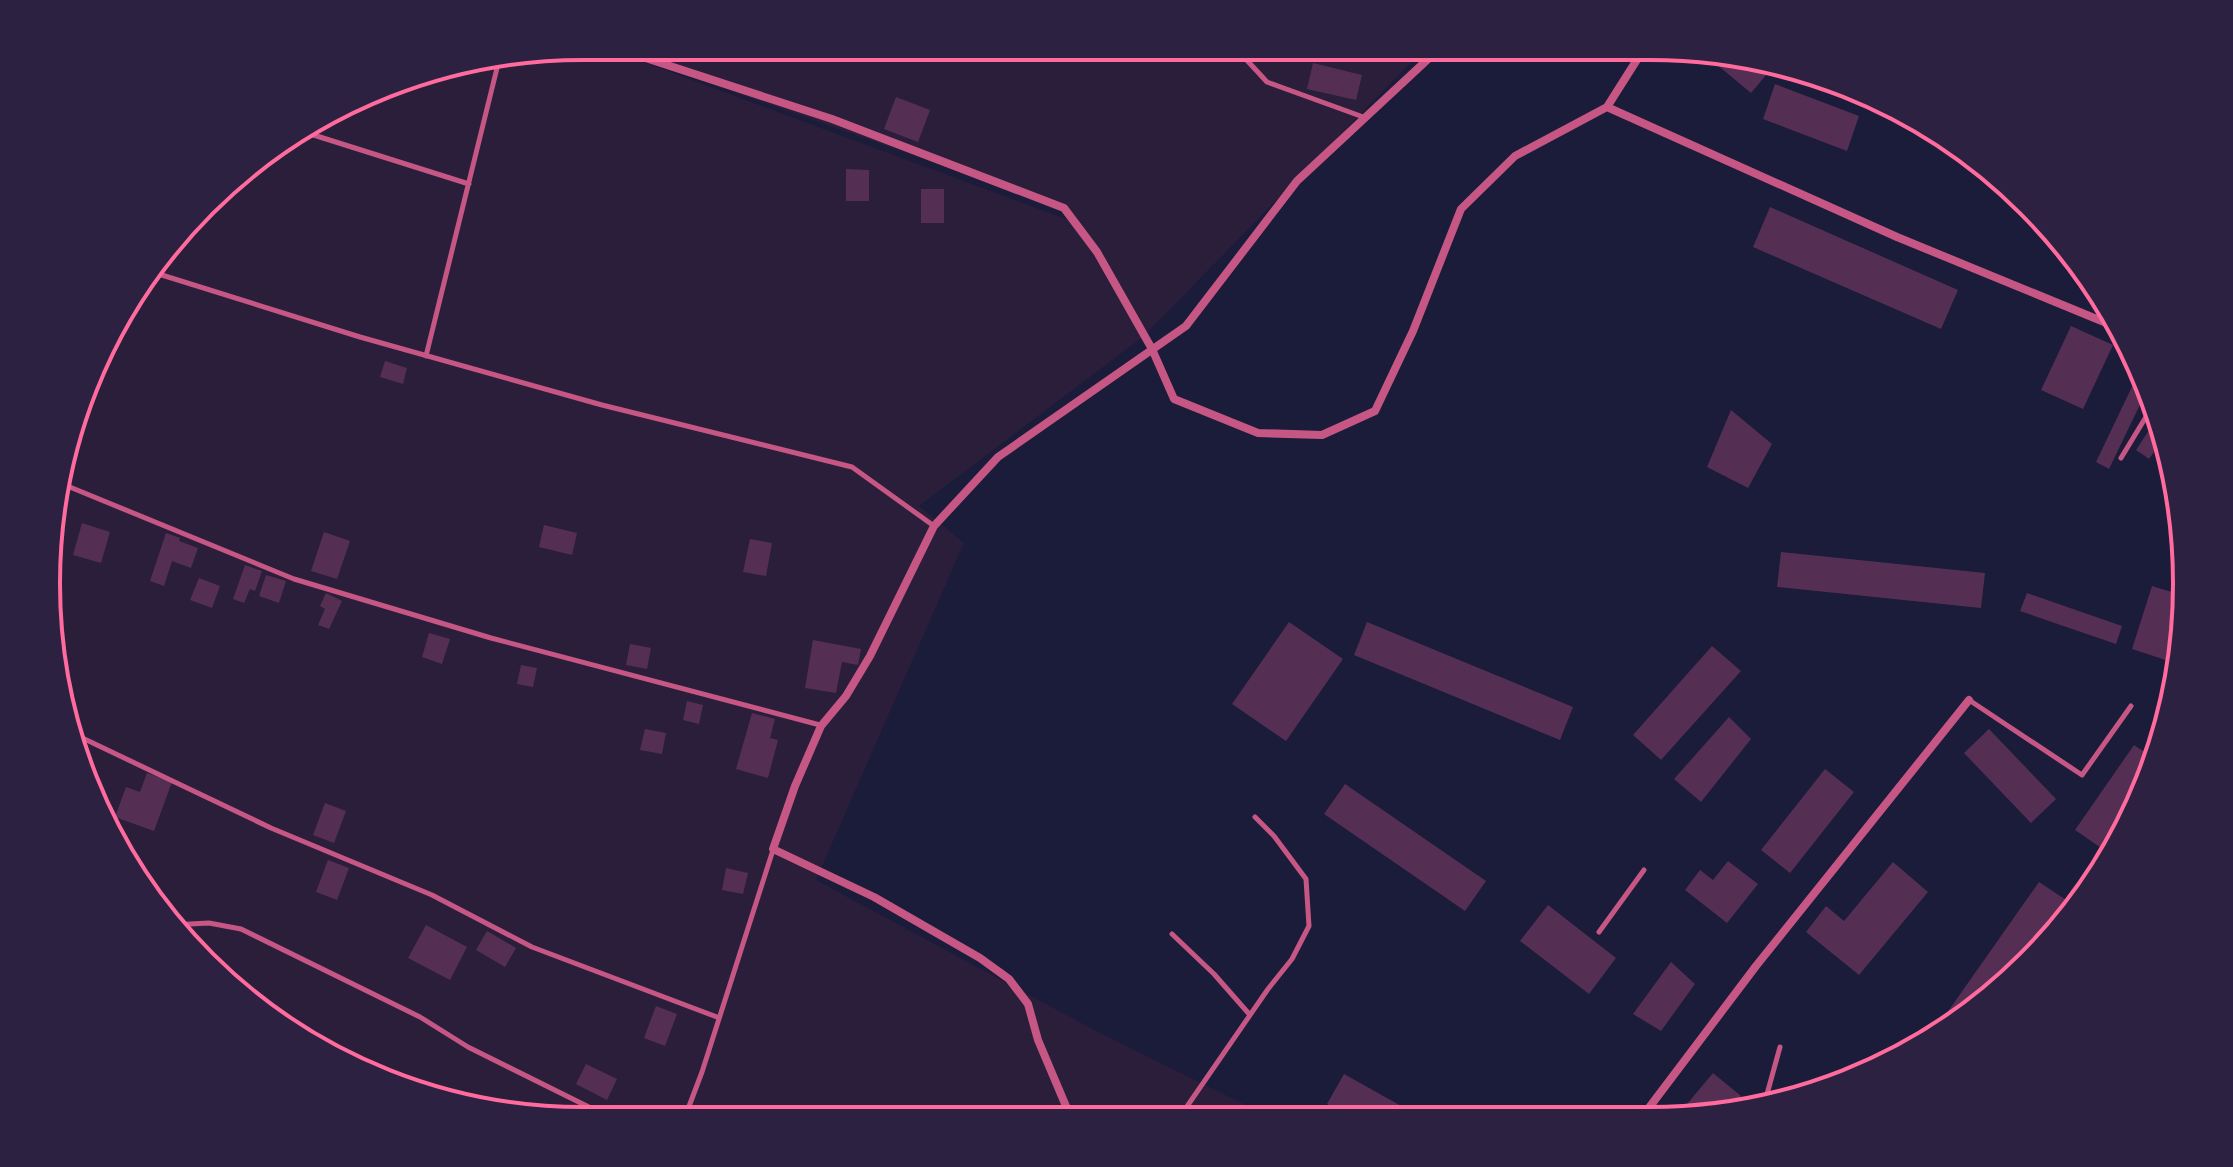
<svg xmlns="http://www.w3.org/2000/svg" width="2233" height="1167" font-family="Roboto,sans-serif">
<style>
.green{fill:#2a1e3b;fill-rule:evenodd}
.building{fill:#542f53}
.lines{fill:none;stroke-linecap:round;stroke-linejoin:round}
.service{stroke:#c65784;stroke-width:5}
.minor{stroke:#c65784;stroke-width:8}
.rim{fill:none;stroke:#ff6b9d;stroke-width:4}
</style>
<rect width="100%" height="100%" fill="#1b1b3a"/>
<path class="green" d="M584 46 1426 47 1144 336 919 506 964 543 816 880 1098 1032 1272 1118 594 1120 575 1112 589 1120H549L445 1103 345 1065 257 1010 180 938 87 790 47 619 64 445 136 285 256 157 410 75ZM606 47 1063 208 1071 221 606 48Z"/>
<path class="building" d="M1714 52 1777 62 1751 93 1709 58Z
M1313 63 1362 75 1356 100 1307 89Z
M1775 84 1859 116 1847 151 1763 119Z
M896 97 930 110 918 142 884 129Z
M846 169 869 170V201H846Z
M921 189H944V223H921Z
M1770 207 1958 290 1941 329 1753 247Z
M2071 326 2113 345 2083 409 2041 390Z
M385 361 407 368 403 384 380 377Z
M2140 370 2148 388 2109 469 2096 462Z
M1731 410 1772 444 1748 488 1707 467Z
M2159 415 2165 437 2149 459 2136 450Z
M82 523 110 532 101 563 73 555Z
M544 525 577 533 572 555 539 547Z
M324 532 350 541 337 579 311 571Z
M166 533 180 538 179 541 198 548 191 568 172 561 164 586 150 581Z
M750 539 772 543 766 576 743 572Z
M1781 552 1985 573 1981 608 1777 587Z
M245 565 262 571 255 591 250 589 244 603 233 599Z
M266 575 286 581 279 603 259 596Z
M199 578 220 586 212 608 190 600Z
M2152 586 2185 596 2186 619 2178 664 2132 649Z
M326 593 342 601 329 629 318 625 325 609 320 606Z
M2027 593 2122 626 2116 644 2020 611Z
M1289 622 1343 659 1286 741 1232 704Z
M1367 622 1573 707 1560 740 1354 655Z
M429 633 450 639 442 664 422 657Z
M813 640 861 649 858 665 842 662 836 693 805 688Z
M630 644 651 648 647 669 626 665Z
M1712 646 1741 671 1661 760 1633 735Z
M521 665 537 668 533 687 517 684Z
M687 701 703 705 699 724 683 720Z
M752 713 775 719 770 738 778 740 768 778 736 769Z
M1729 717 1751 739 1701 802 1674 779Z
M645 729 666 733 662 754 640 750Z
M1989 729 2056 799 2031 823 1964 753Z
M2134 745 2155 759 2131 822 2110 854 2075 830Z
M1825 769 1854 792 1790 873 1761 850Z
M147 773 172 782 154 831 115 817 126 787 140 792Z
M1345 784 1486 881 1465 911 1324 814Z
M325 803 346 811 334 843 313 835Z
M328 860 349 868 337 900 316 892Z
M1728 861 1758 884 1727 923 1685 890 1700 870 1713 880Z
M1893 862 1928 892 1859 975 1806 932 1826 906 1844 921Z
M726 868 748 873 743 894 722 890Z
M2039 882 2075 906 2054 938 1976 1010 1930 1037Z
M1548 905 1616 958 1589 994 1520 941Z
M426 925 467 947 450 980 408 958Z
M487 931 516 948 505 967 476 950Z
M1671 962 1695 984 1661 1031 1633 1014Z
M656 1006 677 1014 665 1046 644 1038Z
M586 1064 617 1079 607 1100 576 1084Z
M1713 1073 1741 1096 1726 1115 1677 1116Z
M1344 1074 1421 1117H1351L1327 1104Z"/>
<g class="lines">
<path class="service" d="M1206 47 1243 56 1267 82 1366 118
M304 132 469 184
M149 271 360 337 602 405 852 467 934 526
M426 356 499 60
M2121 458 2155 402
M60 483 294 579 491 638 820 725
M1969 700 2082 775 2131 706
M74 734 271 828 432 895 532 947 717 1017
M171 925 209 923 241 929 420 1017 468 1047 615 1120
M1599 932 1644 870
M1172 934 1214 974 1250 1015
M1764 1105 1780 1047
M1179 1118 1268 989 1292 959 1309 926 1306 879 1274 836 1255 817
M679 1119 688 1109 702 1072 773 850"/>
<path class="minor" d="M609 46 832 119 1064 208 1097 252 1152 349 1174 399 1258 433 1322 435 1375 411 1413 331 1461 209 1515 156 1607 107 1645 47
M1607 107 1897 237 2121 329
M1642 1117 1756 966 1969 700
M1071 1118 1038 1040 1028 1004 1009 979 980 958 874 897 773 849 795 786 821 726 846 696 870 656 934 526 998 457 1186 326 1297 181 1441 47"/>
</g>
<path d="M0 0H2233V1167H0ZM583 60H1650A523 523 0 0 1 2173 583V584A523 523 0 0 1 1650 1107H583A523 523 0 0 1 60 584V583A523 523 0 0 1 583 60Z" fill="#2d2142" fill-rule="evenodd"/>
<path class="rim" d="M583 60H1650A523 523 0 0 1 2173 583V584A523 523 0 0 1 1650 1107H583A523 523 0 0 1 60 584V583A523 523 0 0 1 583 60Z"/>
</svg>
